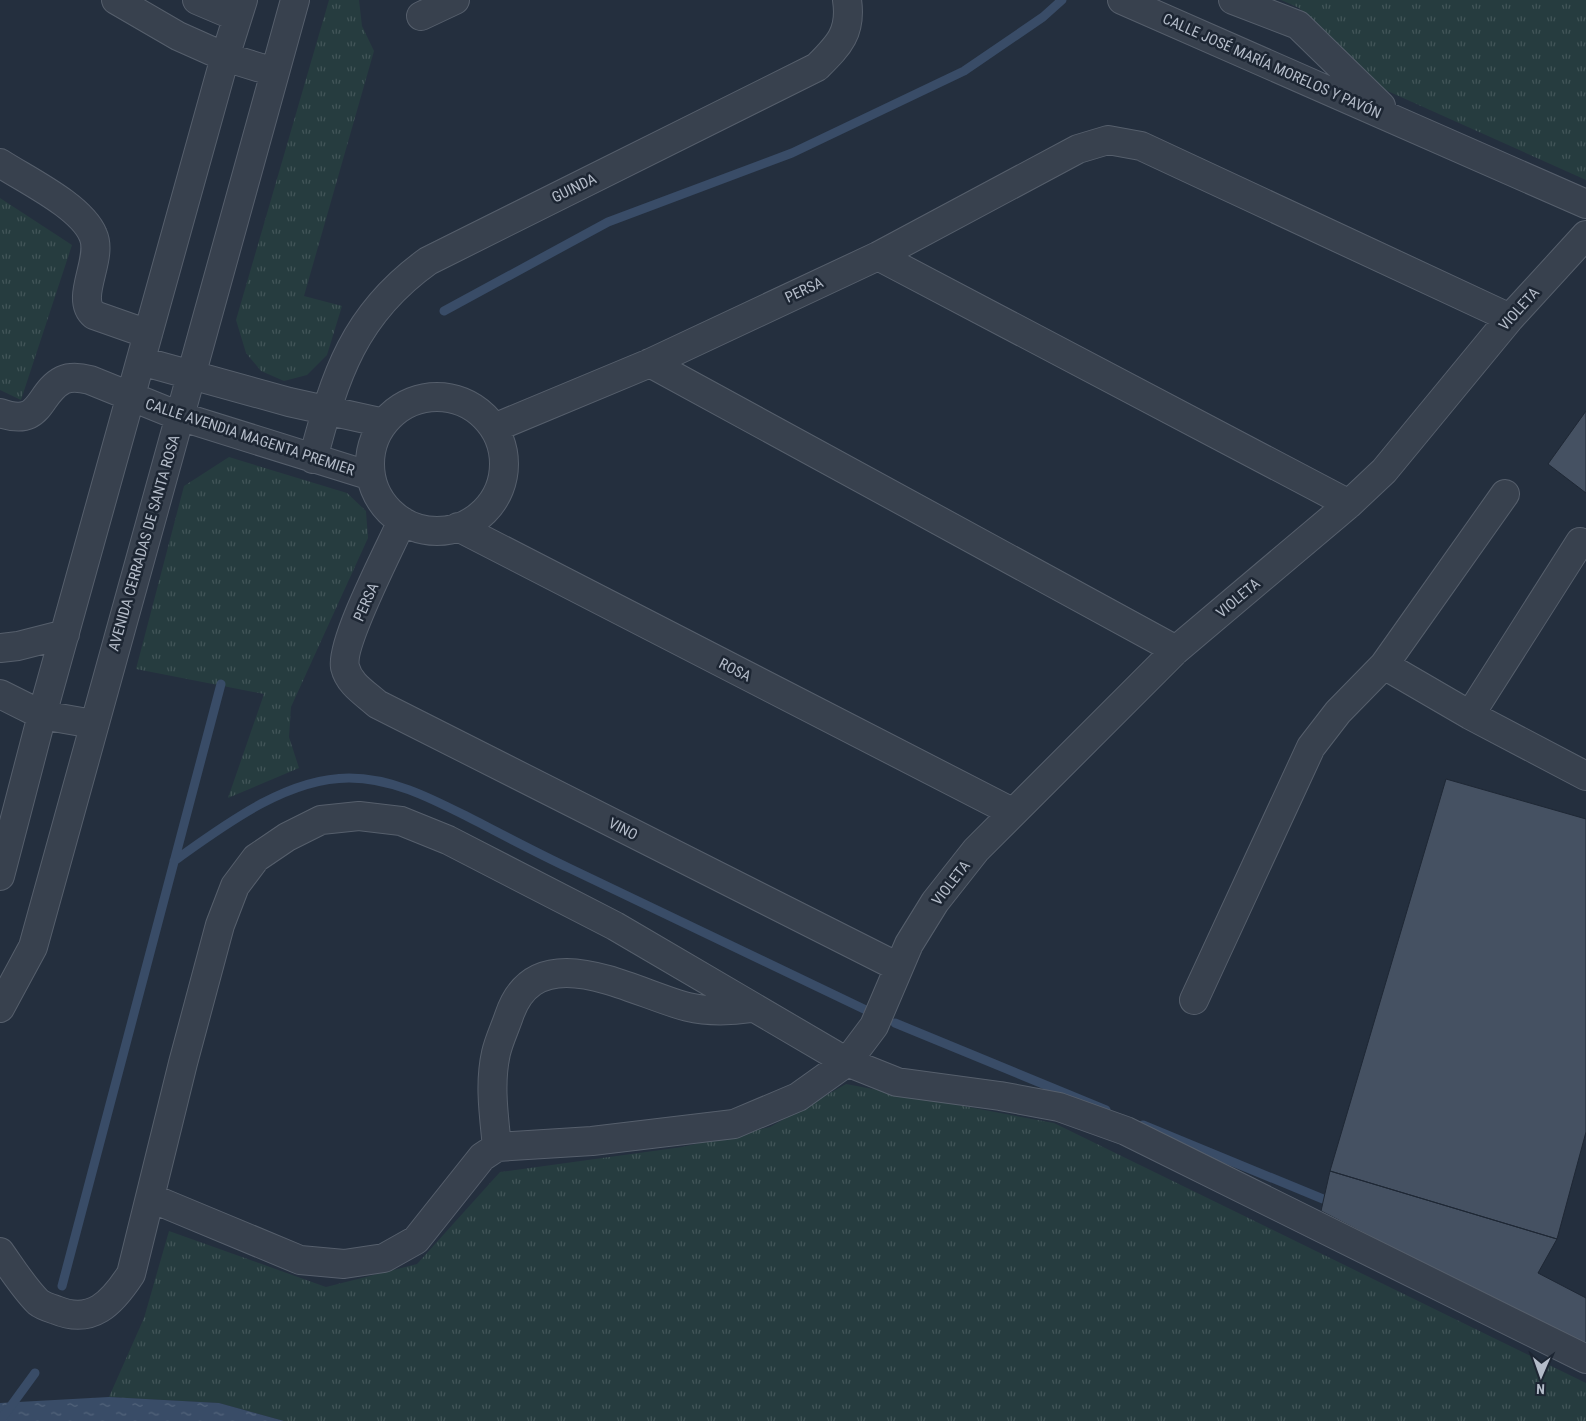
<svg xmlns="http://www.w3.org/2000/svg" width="1586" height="1421" font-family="'Roboto Condensed',sans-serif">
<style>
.grass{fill:url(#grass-tufts)}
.water{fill:url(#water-ripples)}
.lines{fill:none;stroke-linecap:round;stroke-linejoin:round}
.stream{stroke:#394c67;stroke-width:9}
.building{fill:#455162;stroke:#1f2835}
.minor-casing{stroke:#565f6c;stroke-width:30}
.minor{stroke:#38414e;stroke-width:28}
.labels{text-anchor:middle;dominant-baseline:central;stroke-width:5;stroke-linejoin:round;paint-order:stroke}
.street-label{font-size:15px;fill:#b4bcc9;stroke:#1d2633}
</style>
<defs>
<pattern id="grass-tufts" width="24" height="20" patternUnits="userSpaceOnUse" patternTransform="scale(1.25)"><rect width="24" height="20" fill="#263c3f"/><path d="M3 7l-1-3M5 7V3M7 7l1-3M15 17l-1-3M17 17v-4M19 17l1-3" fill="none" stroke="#435659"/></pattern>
<pattern id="water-ripples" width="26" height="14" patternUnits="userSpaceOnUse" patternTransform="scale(1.25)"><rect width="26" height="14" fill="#394c67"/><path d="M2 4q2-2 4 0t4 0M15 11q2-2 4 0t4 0" fill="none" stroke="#53647b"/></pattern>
</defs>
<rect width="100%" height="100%" fill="#242f3e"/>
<path class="grass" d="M329 0H359L362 26 374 51 304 296 342 306 327 355 307 375 284 381 261 371 246 353 236 320Z
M1281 0H1586V180L1383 89 1299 8Z
M0 198 72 245 21 400 0 390Z
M229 457 347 493 366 511 368 538 291 707 289 737 299 768 228 798 264 694 136 669 184 486Z
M846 1084 1054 1123 1586 1383V1421H284L219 1403 109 1397 144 1318 169 1231 326 1287 417 1264 500 1172 682 1147 770 1127Z"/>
<path class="water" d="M109 1397 219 1403 284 1421H0V1403Z"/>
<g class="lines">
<path class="stream" d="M444 311 608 222 792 153 964 71 1043 17 1062 0
M174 861C223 826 286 778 349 778 395 778 436 801 476 821 507 837 537 853 569 868 668 916 768 963 868 1011
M895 1023 1106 1110
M1143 1125 1323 1199
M62 1286 221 684
M0 1421 35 1373"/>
</g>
<path class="building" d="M1586 411V493L1548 464Z
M1446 779 1586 819V1132L1557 1239 1330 1171Z
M1330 1171 1557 1239 1538 1273 1586 1298V1347L1321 1211Z"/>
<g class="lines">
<defs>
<path id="minor" d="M116 0 178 36 225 57 274 72
M197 0 237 17
M1122 0 1586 204
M1233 0 1298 25 1381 106
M421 16 455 0
M0 163C26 180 81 206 93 235 104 259 74 298 94 315L148 334
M878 256 1349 504
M141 361 289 402 384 423
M650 363 1176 650
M370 464a67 67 0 1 1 134 0a67 67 0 1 1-134 0Z
M0 413C43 428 37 393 63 380 72 376 82 378 90 380L179 416 371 476
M494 428 650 363 878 256 1078 149 1108 140 1141 146 1510 318
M313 459C335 375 354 314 428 261L817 67C838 46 852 33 847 0
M1505 494 1384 665 1470 715 1586 776
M402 521C390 548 340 643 345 667 349 684 365 693 377 704L898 967
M458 527 1012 812
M0 648 18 646 65 634
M0 694 42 715 93 724
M1470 715 1580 542
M0 876 42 715 225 57 243 0
M1194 1000 1311 747 1338 712 1384 665
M0 1008 33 947 295 0
M497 1147C494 1116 489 1084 496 1053 499 1040 505 1028 509 1016 537 933 632 993 688 1007 709 1012 731 1011 752 1008
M151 1198 300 1260 344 1264 384 1258 416 1240 482 1157 497 1147 592 1141 734 1124 798 1097 847 1062 874 1026 909 944 935 902 976 850 1176 650 1349 504 1384 471 1510 318 1586 235
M0 1252C12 1269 24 1288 38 1302 43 1306 50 1308 56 1310 92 1325 112 1303 131 1274L183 1063 220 925 235 886 256 858 287 837 321 820 359 816 401 821 448 840 615 926 847 1062 897 1082 1000 1096 1059 1107 1126 1131 1586 1359"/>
</defs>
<use href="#minor" class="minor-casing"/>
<use href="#minor" class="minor"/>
</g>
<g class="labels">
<g class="street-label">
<text transform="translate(1272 66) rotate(24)">CALLE JOSÉ MARÍA MORELOS Y PAVÓN</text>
<text transform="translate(574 188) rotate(-26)">GUINDA</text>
<text transform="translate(804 290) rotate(-25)">PERSA</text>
<text transform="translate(1519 309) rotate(-48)">VIOLETA</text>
<text transform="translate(250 437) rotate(18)">CALLE AVENDIA MAGENTA PREMIER</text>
<text transform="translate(144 543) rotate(-74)">AVENIDA CERRADAS DE SANTA ROSA</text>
<text transform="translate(1238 598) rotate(-40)">VIOLETA</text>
<text transform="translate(366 602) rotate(-66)">PERSA</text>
<text transform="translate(735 670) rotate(27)">ROSA</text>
<text transform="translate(623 829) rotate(27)">VINO</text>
<text transform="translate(951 883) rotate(-52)">VIOLETA</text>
</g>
</g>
<g transform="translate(1541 1376) rotate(182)" stroke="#1d2633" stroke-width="4" paint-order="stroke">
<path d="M0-4L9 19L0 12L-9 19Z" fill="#b4bcc9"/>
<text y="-8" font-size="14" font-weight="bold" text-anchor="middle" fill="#b4bcc9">N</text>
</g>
</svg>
